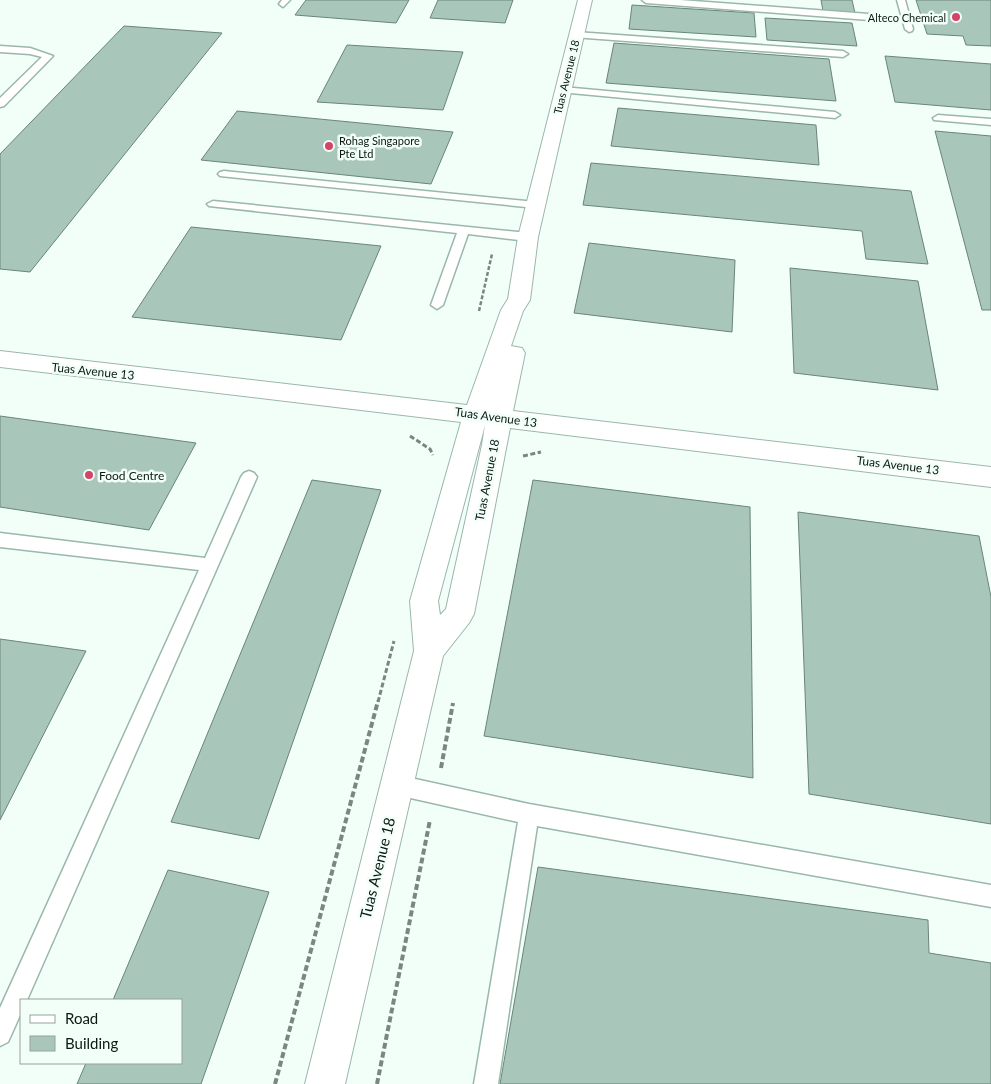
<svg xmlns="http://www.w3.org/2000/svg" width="991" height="1084" font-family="Lato,sans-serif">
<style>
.building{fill:#a8c6ba;stroke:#69857a}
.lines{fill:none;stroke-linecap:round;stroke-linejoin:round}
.lane-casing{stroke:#9ab7ac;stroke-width:3}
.street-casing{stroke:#9ab7ac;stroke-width:2}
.path-far2{stroke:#7a8681;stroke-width:2.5;stroke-dasharray:4 2;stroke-linecap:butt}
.path-far1{stroke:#7a8681;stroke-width:3;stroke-dasharray:5 2.5;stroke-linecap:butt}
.path{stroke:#7a8681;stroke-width:4;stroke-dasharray:6 3;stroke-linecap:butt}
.lane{fill:#fff;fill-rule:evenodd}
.street{fill:#fff;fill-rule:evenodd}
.poi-dot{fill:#d44466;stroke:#f2fff9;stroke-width:2}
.labels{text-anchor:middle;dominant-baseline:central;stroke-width:5;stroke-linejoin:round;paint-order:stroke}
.far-poi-label{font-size:11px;fill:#0d1814;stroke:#f2fff9;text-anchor:end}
.far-street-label{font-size:11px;fill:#0d1814;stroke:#f2fff9}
.street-label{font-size:12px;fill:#0d1814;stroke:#f2fff9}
.poi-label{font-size:12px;fill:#0d1814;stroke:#f2fff9;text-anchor:start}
.near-street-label{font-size:15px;fill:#0d1814;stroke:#f2fff9}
</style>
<rect width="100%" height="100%" fill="#f2fff9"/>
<path class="building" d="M306 0H409L396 23 295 15Z
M438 0H513L505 23 430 18Z
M821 0H852L855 13 823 11Z
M916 0H991V46L966 45 963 36 927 34Z
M632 5 754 13 756 37 629 29Z
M765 18 852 23 857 46 767 40Z
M124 26 222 33 30 272 0 269V154Z
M614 43 829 59 836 101 606 83Z
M347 45 463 52 443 110 317 102Z
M885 56 991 64V110L895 102Z
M618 108 816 125 819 165 611 146Z
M237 111 453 132 431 184 201 160Z
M935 131 991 136V310H982Z
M591 163 911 191 928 264 866 259 862 231 583 205Z
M191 227 381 246 341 340 132 317Z
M589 243 735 260 732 332 574 313Z
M790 268 918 281 938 390 794 373Z
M0 416 196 443 149 530 0 507Z
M312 480 381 490 259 839 171 822Z
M533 480 750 507 753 778 484 736Z
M798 512 979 536 991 597V824L809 794Z
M0 639 86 651 0 820Z
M538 867 928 920 929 953 991 963V1084H500Z
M168 870 269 892 201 1084H77L86 1063H181V1000H113Z"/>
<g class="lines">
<defs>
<path id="lane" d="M282 0H290L283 7 279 4Z
M642 0H680L869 14 873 17 869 20 646 3Z
M897 0H905L913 29 912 31 909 32 905 29Z
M576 32 843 51 848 54 843 57 573 37V33Z
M0 46 30 48 53 56 4 106 0 107V98L42 57 30 54 0 52Z
M563 87 835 112 840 115 835 118 560 92V88Z
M938 115 991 119V125L934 120 933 118Z
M224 171 536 202 542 205 536 208 220 176 218 174 220 172Z
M213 201 528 233 534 237 528 241 468 234 443 305 437 309 431 305 457 233 209 206 207 204Z
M249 471 254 473 257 477 27 1000H21V1013L8 1042 0 1046V1008L199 570 0 547V533L205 558 241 477 244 473Z
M397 775 529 804 991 885V907L537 826 498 1084H474L518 822 397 795 390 792 387 785 390 778Z"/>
<path id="street" d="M578 0H592L538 237 530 300 523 311 511 346 522 348 525 353 513 411 991 467V487L510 428 474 614 469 623 443 656 345 1084H305L414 651 410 601 461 422 0 367V351L467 405 501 310 508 299 518 237ZM485 425 482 445 446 609 440 615 438 601Z"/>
</defs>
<use href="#lane" class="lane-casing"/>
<use href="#street" class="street-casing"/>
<path class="path-far2" d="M479 311 492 254"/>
<path class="path-far1" d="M410 436 430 449 433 455
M523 456 541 452
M378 702 394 641"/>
<path class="path" d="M441 768 453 703
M275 1084 378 701
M377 1084 430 820"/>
<use href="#lane" class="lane"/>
<use href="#street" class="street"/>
</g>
<g class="poi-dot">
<circle cx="956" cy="17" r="5"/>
<circle cx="329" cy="146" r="5"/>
<circle cx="89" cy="475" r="5"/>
</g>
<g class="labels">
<g class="far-poi-label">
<text x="946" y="17">Alteco Chemical</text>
<text x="339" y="140" text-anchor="start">Rohag Singapore<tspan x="339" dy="13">Pte Ltd</tspan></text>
</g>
<g class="far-street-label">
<text transform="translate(566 77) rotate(-76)">Tuas Avenue 18</text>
</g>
<g class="street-label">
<text transform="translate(93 371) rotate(6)">Tuas Avenue 13</text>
<text transform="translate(496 417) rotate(8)">Tuas Avenue 13</text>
<text transform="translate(898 465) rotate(7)">Tuas Avenue 13</text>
<text transform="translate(487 480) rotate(-79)">Tuas Avenue 18</text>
</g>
<g class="poi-label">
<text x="99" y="475">Food Centre</text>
</g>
<g class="near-street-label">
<text transform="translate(377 868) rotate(-76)">Tuas Avenue 18</text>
</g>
</g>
<rect x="20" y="999" width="162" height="65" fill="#f2fff9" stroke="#96a39d"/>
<rect x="30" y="1015" width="25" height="8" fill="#ffffff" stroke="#96a39d"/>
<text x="65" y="1024" font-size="15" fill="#0d1814">Road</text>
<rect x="30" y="1036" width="25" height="15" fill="#a8c6ba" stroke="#96a39d"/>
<text x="65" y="1049" font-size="15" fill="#0d1814">Building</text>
</svg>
